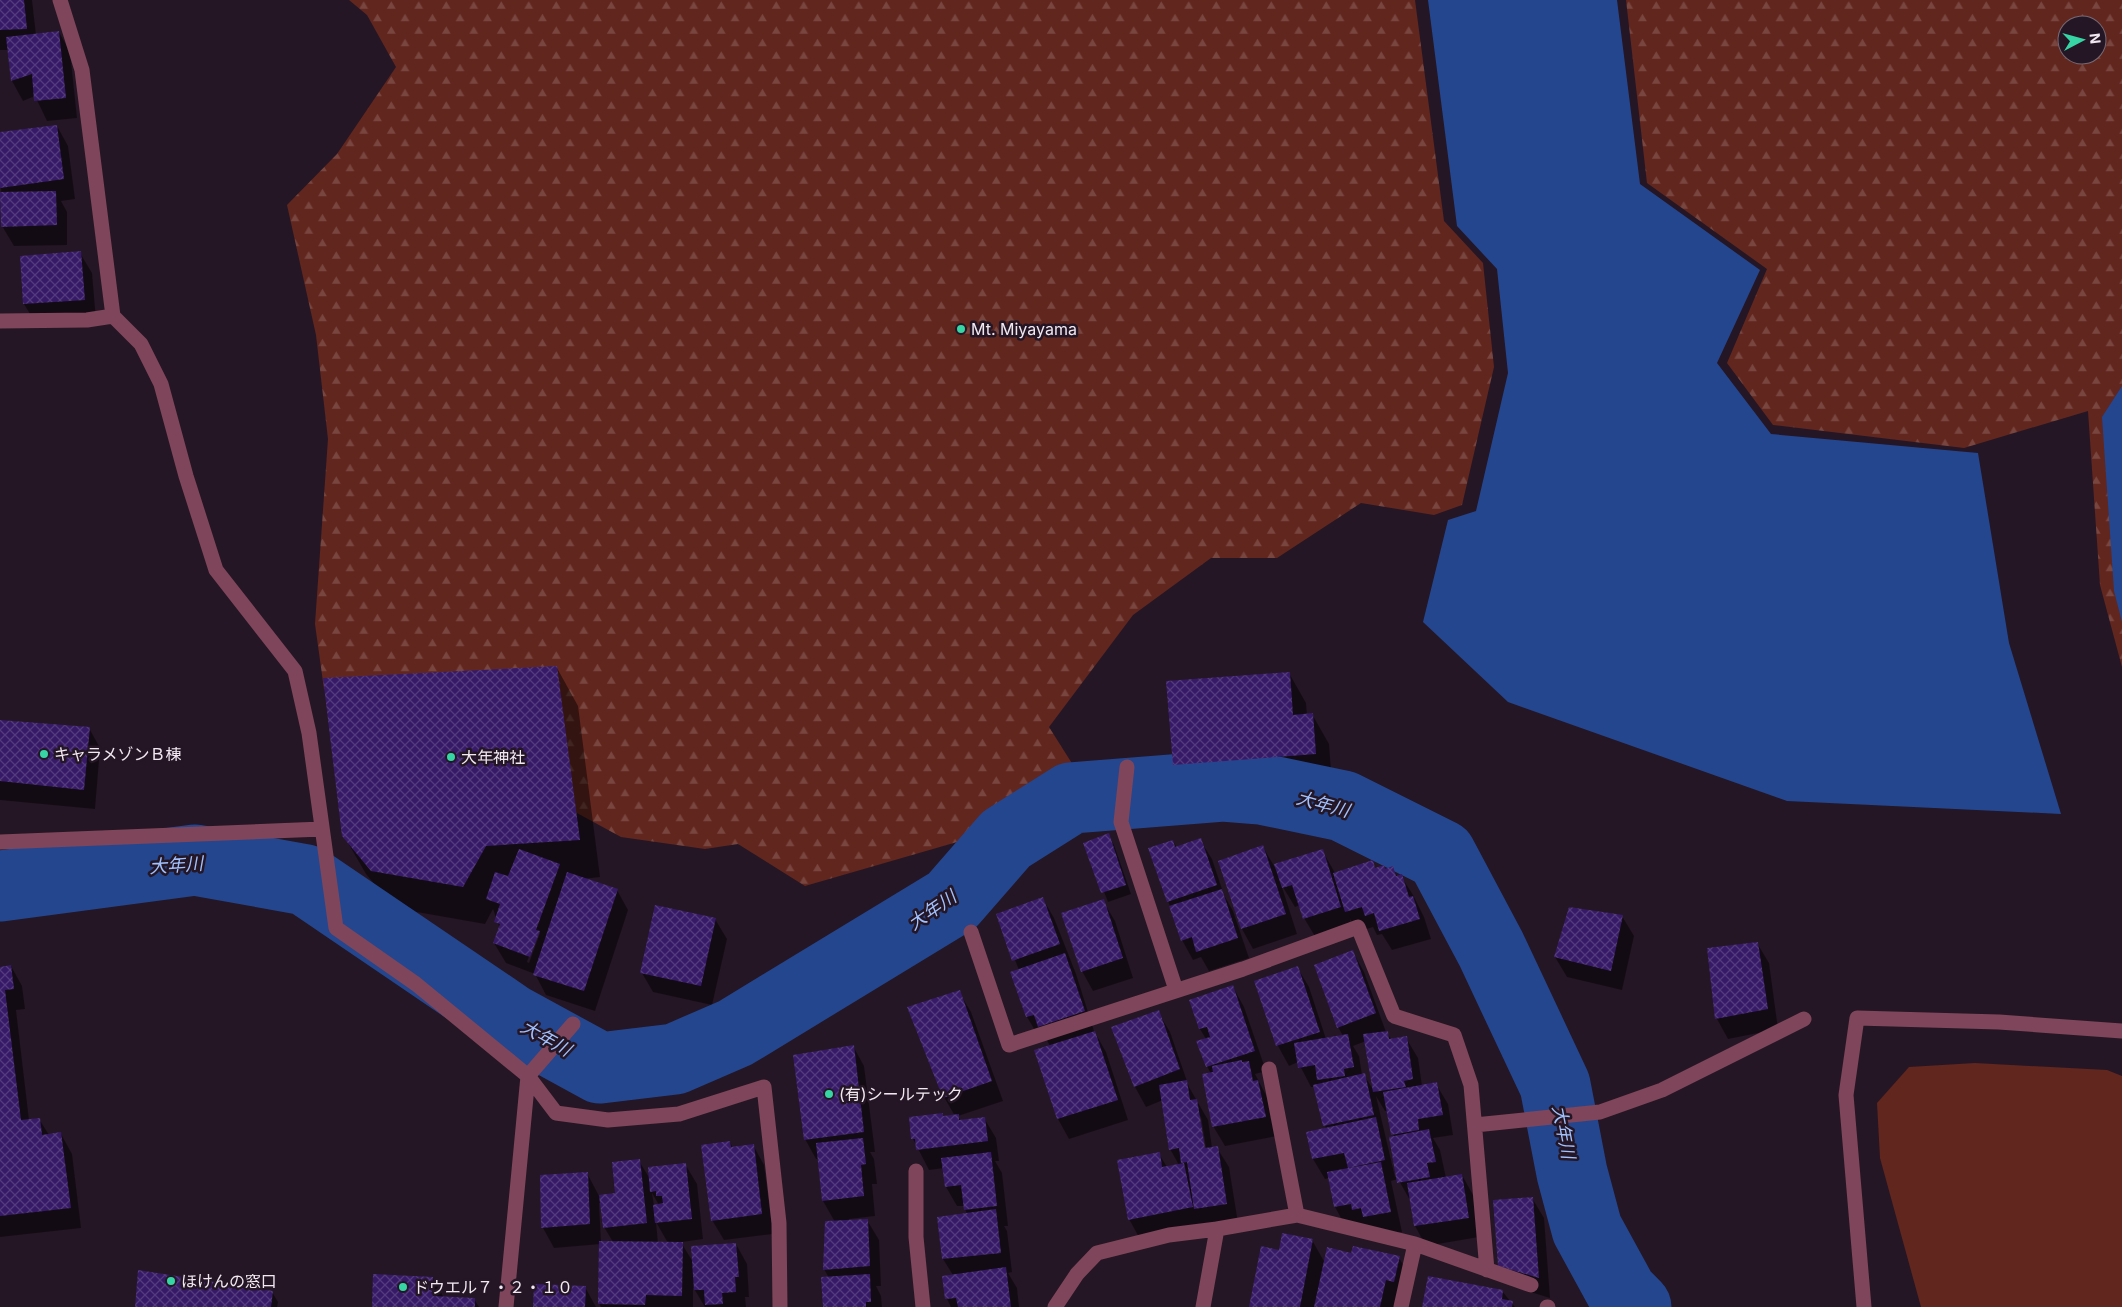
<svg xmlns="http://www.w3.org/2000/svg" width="2122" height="1307" font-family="Inter,'Noto Sans JP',sans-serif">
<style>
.forest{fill:url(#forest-firs);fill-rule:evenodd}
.pitch{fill:#61261e}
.water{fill:#24468e}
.shadow{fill:#0007;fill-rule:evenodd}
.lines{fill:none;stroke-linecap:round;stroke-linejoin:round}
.river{stroke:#24468e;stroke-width:71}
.building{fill:url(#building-cross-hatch)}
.lane{stroke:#7f455a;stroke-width:15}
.street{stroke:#7f455a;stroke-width:15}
.poi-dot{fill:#37d4a6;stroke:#241624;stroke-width:2}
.labels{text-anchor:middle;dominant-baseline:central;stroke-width:5;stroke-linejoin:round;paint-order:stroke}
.poi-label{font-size:16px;fill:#f2e8f2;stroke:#241624;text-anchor:start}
.water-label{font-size:18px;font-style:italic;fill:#a1c1ff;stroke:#241624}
</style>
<defs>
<pattern id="forest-firs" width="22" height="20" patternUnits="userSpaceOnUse" patternTransform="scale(1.25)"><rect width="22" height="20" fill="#61261e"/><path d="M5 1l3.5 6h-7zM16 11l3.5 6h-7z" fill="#78463f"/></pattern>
<pattern id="building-cross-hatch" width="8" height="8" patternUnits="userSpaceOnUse" patternTransform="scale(1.25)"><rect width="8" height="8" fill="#361a67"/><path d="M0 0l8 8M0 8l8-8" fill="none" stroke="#543b7d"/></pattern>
</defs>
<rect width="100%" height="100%" fill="#241624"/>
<path class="forest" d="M349 0H1415L1444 221 1483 263 1494 367 1462 505 1434 515 1361 503 1277 558H1211L1133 615 1049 727 1073 765 964 840 805 886 738 844 705 849 621 837 566 807 324 689 315 624 328 439 316 335 287 205 337 154 396 67 367 15Z
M1626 0H2122V667L2100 585 2088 411 1964 448 1773 425 1727 363 1767 269 1647 183ZM2067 25H2097V55H2067Z"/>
<path class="pitch" d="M1975 1063 2107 1070 2122 1076V1307H1921L1880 1158 1877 1103 1909 1067Z"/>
<path class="water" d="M1428 0H1617L1640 184 1760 270 1717 363 1771 434 1978 453 2009 643 2061 814 1787 801 1508 702 1423 622 1448 520 1476 511 1508 373 1497 269 1457 226Z
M2122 386V622L2114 591 2102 417Z"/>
<path class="shadow" d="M0 0H32L36 35 59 32 70 52 77 118 47 121 35 96 23 101 12 81 9 50H0Z
M57 126 68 146 75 199 61 201 67 212V245L14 246 2 226 0 133Z
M80 253 92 273 96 320 36 324 24 304 21 257Z
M557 668 578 706 600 877 583 879 617 890 628 910 595 1011 546 995 535 974 506 963 494 943 500 929 493 909 485 924 394 908 366 874 344 836ZM538 931 540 933 529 963 527 962Z
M1289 673 1306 703 1307 715 1312 714 1329 744 1332 783 1191 794 1174 765Z
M0 721 89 728 100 748 95 809 0 800Z
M1108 835 1114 845 1131 894 1108 902 1085 843Z
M1200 840 1212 859 1224 895 1233 911 1249 958 1209 971 1201 957 1193 960 1182 940 1168 901 1173 841 1177 848Z
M1263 847 1277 871 1322 850 1335 873 1372 862 1376 869 1384 867 1386 870 1392 868 1398 877 1401 876 1413 895 1424 917 1431 939 1392 950 1382 934 1377 935 1373 927 1357 932 1350 919 1351 927 1316 938 1304 918 1300 905 1295 907 1281 884 1297 934 1253 949 1242 929 1219 862Z
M1043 899 1054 918 1076 974 1094 1031 1106 1052 1128 1120 1069 1139 1058 1119 1036 1051 1050 1046 1044 1035 1039 1037 1027 1017 1012 972 1019 970 997 915Z
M1103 901 1115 921 1133 978 1093 991 1082 971Z
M1622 916 1634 936 1622 990 1567 977 1555 957Z
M715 919 727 939 712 1005 653 992 642 973Z
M1757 943 1769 963 1778 1029 1728 1039 1717 1019 1709 949Z
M1353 952 1364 972 1386 1032 1392 1040 1406 1038 1418 1058 1422 1086 1436 1084 1448 1104 1453 1135 1433 1138 1440 1150 1446 1178 1462 1175 1473 1195 1479 1237 1426 1246 1415 1226 1411 1202 1398 1179 1391 1181 1402 1232 1376 1237 1346 1227 1335 1207 1329 1178 1325 1179 1313 1159 1307 1132 1326 1129 1315 1087H1311L1298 1062 1289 1066 1278 1046 1256 982 1297 967 1309 987 1326 1039 1343 1036 1338 1027ZM1366 1041 1374 1091 1364 1075H1362L1359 1056 1353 1046ZM1376 1096 1385 1111H1388L1394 1137 1397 1177H1395Z
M11 966 22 986 25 1009 16 1010 29 1120 39 1119 49 1135 61 1134 72 1154 81 1228 0 1237V968Z
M1233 987 1244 1007 1266 1071 1255 1074 1269 1101 1277 1136 1225 1146 1213 1126 1211 1074 1207 1066 1206 1039 1200 1029Z
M959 992 971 1012 1003 1101 958 1116 961 1121 984 1118 996 1138 999 1161H995L1002 1173 1008 1226H1004L1007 1231 1012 1272 1008 1273 1017 1288 1019 1307H951L947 1299 944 1277 953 1275 943 1259 938 1218 967 1214 964 1206H957L946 1187 944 1168 929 1170 913 1139 942 1114 944 1117 955 1116 944 1097Z
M1158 1012 1170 1032 1189 1087 1208 1120 1212 1148H1217L1229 1167 1238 1223 1140 1239 1129 1219 1159 1154 1167 1167 1179 1165 1170 1149 1163 1100 1146 1107 1135 1087 1112 1028ZM1198 1114 1201 1117 1207 1154H1205Z
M853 1046 864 1066 875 1152H870L874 1159 877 1184H872L875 1216 849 1219V1221L867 1220 879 1240 881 1286H876L881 1296 882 1307H824L829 1278 824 1269 835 1222 823 1201 819 1159H816L805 1139Z
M730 1142 733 1148 753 1145 764 1165 773 1234 724 1240 712 1220Z
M639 1161 650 1179 685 1164 697 1184 703 1239 675 1243 682 1244 693 1262 736 1244 747 1264 749 1297H745L746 1307H705L693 1287V1307H601L599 1303 601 1244 554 1248 543 1228 541 1176 587 1173 599 1196 617 1194ZM652 1193 659 1205 654 1206ZM599 1203H601L604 1227 613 1242H601ZM656 1222 668 1243H658Z
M1532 1198 1544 1218 1550 1298 1511 1286 1499 1265Z
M1312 1240 1325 1263 1352 1254 1399 1258 1411 1278 1395 1307H1250L1280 1251Z
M433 1278 444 1298 474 1299 479 1307H373Z
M585 1287 596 1307H535Z
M1502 1291 1515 1307H1423Z
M272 1292 278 1302 277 1307H136Z"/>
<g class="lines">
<path class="river" d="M0 886 195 860 306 880 512 1020 600 1068 675 1059 735 1033 952 901 1006 839 1071 798 1223 786 1261 789 1343 806 1441 855 1491 949 1555 1085 1572 1173 1587 1229 1622 1293 1636 1307"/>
</g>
<path class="building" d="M0 0H24L27 29 0 30Z
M59 31 66 98 34 101 32 74 11 81 6 37Z
M57 125 64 179 0 188V132Z
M56 191 57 225 1 227 0 192Z
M81 251 85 300 23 304 20 256Z
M557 666 580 840 486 846 463 887 371 871 342 836 323 678Z
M1290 672 1293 715 1313 713 1316 754 1173 765 1166 681Z
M0 720 90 727 84 790 0 781Z
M1109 833 1126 885 1101 893 1083 843Z
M1201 838 1217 885 1167 902 1148 848 1173 840 1175 847Z
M1263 845 1286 914 1241 929 1218 861Z
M519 849 560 864 536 930 540 931 530 957 493 943 500 924 494 922 500 904 486 899 495 872 508 876Z
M1323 849 1341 907 1303 919 1292 885 1282 888 1274 864Z
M1373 860 1375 868 1384 865 1385 869 1393 866 1396 876 1402 874 1409 897 1413 896 1420 919 1379 931 1374 913 1365 916 1362 907 1345 912 1333 873Z
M567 872 618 889 584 991 533 975Z
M1222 889 1238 938 1196 952 1192 937 1181 941 1169 906Z
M1043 897 1060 944 1012 961 996 914Z
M1104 899 1123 958 1081 972 1061 913Z
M655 905 716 918 701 986 640 973Z
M1569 907 1623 915 1611 971 1554 957Z
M1758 942 1768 1009 1715 1019 1707 948Z
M1353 950 1376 1013 1337 1028 1314 965Z
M1065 953 1085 1011 1038 1027 1034 1015 1026 1017 1010 972Z
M11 965 14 989 5 990 21 1120 40 1118 42 1135 61 1132 71 1208 0 1216V967Z
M1298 966 1320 1032 1276 1046 1254 981Z
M1233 985 1255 1051 1206 1067 1196 1041 1210 1037 1207 1027 1199 1029 1189 1000Z
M960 990 992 1081 943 1098 907 1007Z
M1159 1010 1180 1069 1134 1087 1111 1027Z
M1095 1031 1118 1100 1057 1119 1034 1050Z
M1388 1031 1389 1039 1407 1036 1413 1079 1404 1081 1406 1087 1373 1092 1363 1034Z
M1348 1034 1354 1067 1344 1069 1345 1076 1317 1080 1315 1065 1298 1068 1294 1043Z
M854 1045 864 1132 804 1140 793 1055Z
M1242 1060V1062L1249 1061 1253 1081 1258 1080 1266 1117 1212 1127 1202 1074 1213 1072 1212 1066Z
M1365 1073 1374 1115 1323 1126 1313 1085Z
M1187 1080 1190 1100 1197 1099 1205 1148 1218 1146 1227 1204 1194 1209 1187 1162 1181 1163 1179 1148 1169 1150 1159 1085Z
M1437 1082 1443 1115 1418 1119 1419 1130 1391 1135 1383 1092Z
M943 1113V1116L959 1114V1120L985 1117 988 1141 916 1150 915 1139H911L909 1117Z
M1376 1117 1385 1160 1348 1168 1344 1153 1312 1159 1306 1132Z
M1429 1129 1436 1162 1427 1163 1430 1177 1397 1183 1389 1137Z
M863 1138 866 1164 861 1165 864 1196 822 1201 816 1143Z
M730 1141 731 1147 754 1144 762 1214 711 1221 701 1145Z
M991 1152 997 1206 964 1210 961 1185 945 1187 941 1158Z
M1160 1152 1162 1167 1184 1163 1193 1207 1128 1220 1117 1160Z
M640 1159 647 1223 603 1228 599 1195 615 1193 612 1162Z
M1381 1162 1391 1212 1363 1217 1361 1208 1352 1210 1351 1204 1334 1207 1327 1172Z
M686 1163 692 1219 655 1223 653 1205 663 1203 662 1196H656V1191L650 1192 648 1167Z
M588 1172 590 1224 541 1228 540 1175Z
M1462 1174 1469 1218 1414 1226 1407 1183Z
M1533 1197 1539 1278 1498 1266 1493 1200Z
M996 1209 1001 1253 942 1259 937 1217Z
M868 1219 870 1266 823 1270 825 1221Z
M1282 1233 1313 1239 1300 1307H1249L1261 1246 1279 1250Z
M599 1241 683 1242 682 1296 646 1295 645 1305 598 1304Z
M736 1243 739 1277H735L736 1292 722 1293 723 1304 705 1305 704 1290H694L691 1246Z
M1353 1246 1400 1256 1394 1282 1386 1280 1380 1307H1314L1327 1247 1351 1253Z
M1006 1267 1011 1307H958L956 1298 945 1299 942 1276Z
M138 1270 273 1291 271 1307H135Z
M373 1274 433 1277V1296L475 1298V1307H372Z
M870 1274 871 1302H866V1307H823L821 1277Z
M1428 1276 1503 1290 1502 1299 1513 1301 1512 1307H1422Z
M534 1284 586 1286 585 1307H533Z"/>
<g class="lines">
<path class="lane" d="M1864 1307 1846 1095 1857 1018 1999 1022 2122 1031"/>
<path class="street" d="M60 0 82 70 113 316 141 344 161 384 186 476 216 570 295 671 309 733 336 928 416 984 528 1076 506 1307
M0 321 87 320 113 316
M1127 767 1121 822 1176 990
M0 842 322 829
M971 932 1009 1045 1243 969 1358 927 1394 1016 1454 1035 1471 1085 1487 1270
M573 1024 528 1076 556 1113 608 1120 679 1114 764 1087 779 1223 780 1307
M1269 1069 1297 1215
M1475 1125 1600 1112 1662 1090 1804 1019
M916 1171V1237L923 1307
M1055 1307 1077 1274 1097 1253 1169 1235 1217 1229
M1203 1307 1217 1229 1297 1215 1415 1244 1531 1285
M1401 1307 1415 1244
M1547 1307H1548"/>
</g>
<g class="poi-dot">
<circle cx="961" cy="329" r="5"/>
<circle cx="44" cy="754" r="5"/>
<circle cx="451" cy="757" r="5"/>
<circle cx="829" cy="1094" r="5"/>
<circle cx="171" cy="1281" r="5"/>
<circle cx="403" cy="1287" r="5"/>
</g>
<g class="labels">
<g class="poi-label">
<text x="971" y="329">Mt. Miyayama</text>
<text x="54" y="754">キャラメゾンＢ棟</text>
<text x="461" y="757">大年神社</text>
<text x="839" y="1094">(有)シールテック</text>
<text x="181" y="1281">ほけんの窓口</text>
<text x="413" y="1287">ドウエル７・２・１０</text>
</g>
<g class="water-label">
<text transform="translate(1323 804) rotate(15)">大年川</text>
<text transform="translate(176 865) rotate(-4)">大年川</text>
<text transform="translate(932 910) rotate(-35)">大年川</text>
<text transform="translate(546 1038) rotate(29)">大年川</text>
<text transform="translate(1564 1132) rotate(79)">大年川</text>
</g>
</g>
<g transform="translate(2082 40) rotate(84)"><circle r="24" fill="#241624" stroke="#766a76"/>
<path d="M0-4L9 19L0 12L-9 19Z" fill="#37d4a6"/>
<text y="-8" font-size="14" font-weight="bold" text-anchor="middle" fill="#f2e8f2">N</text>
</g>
</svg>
